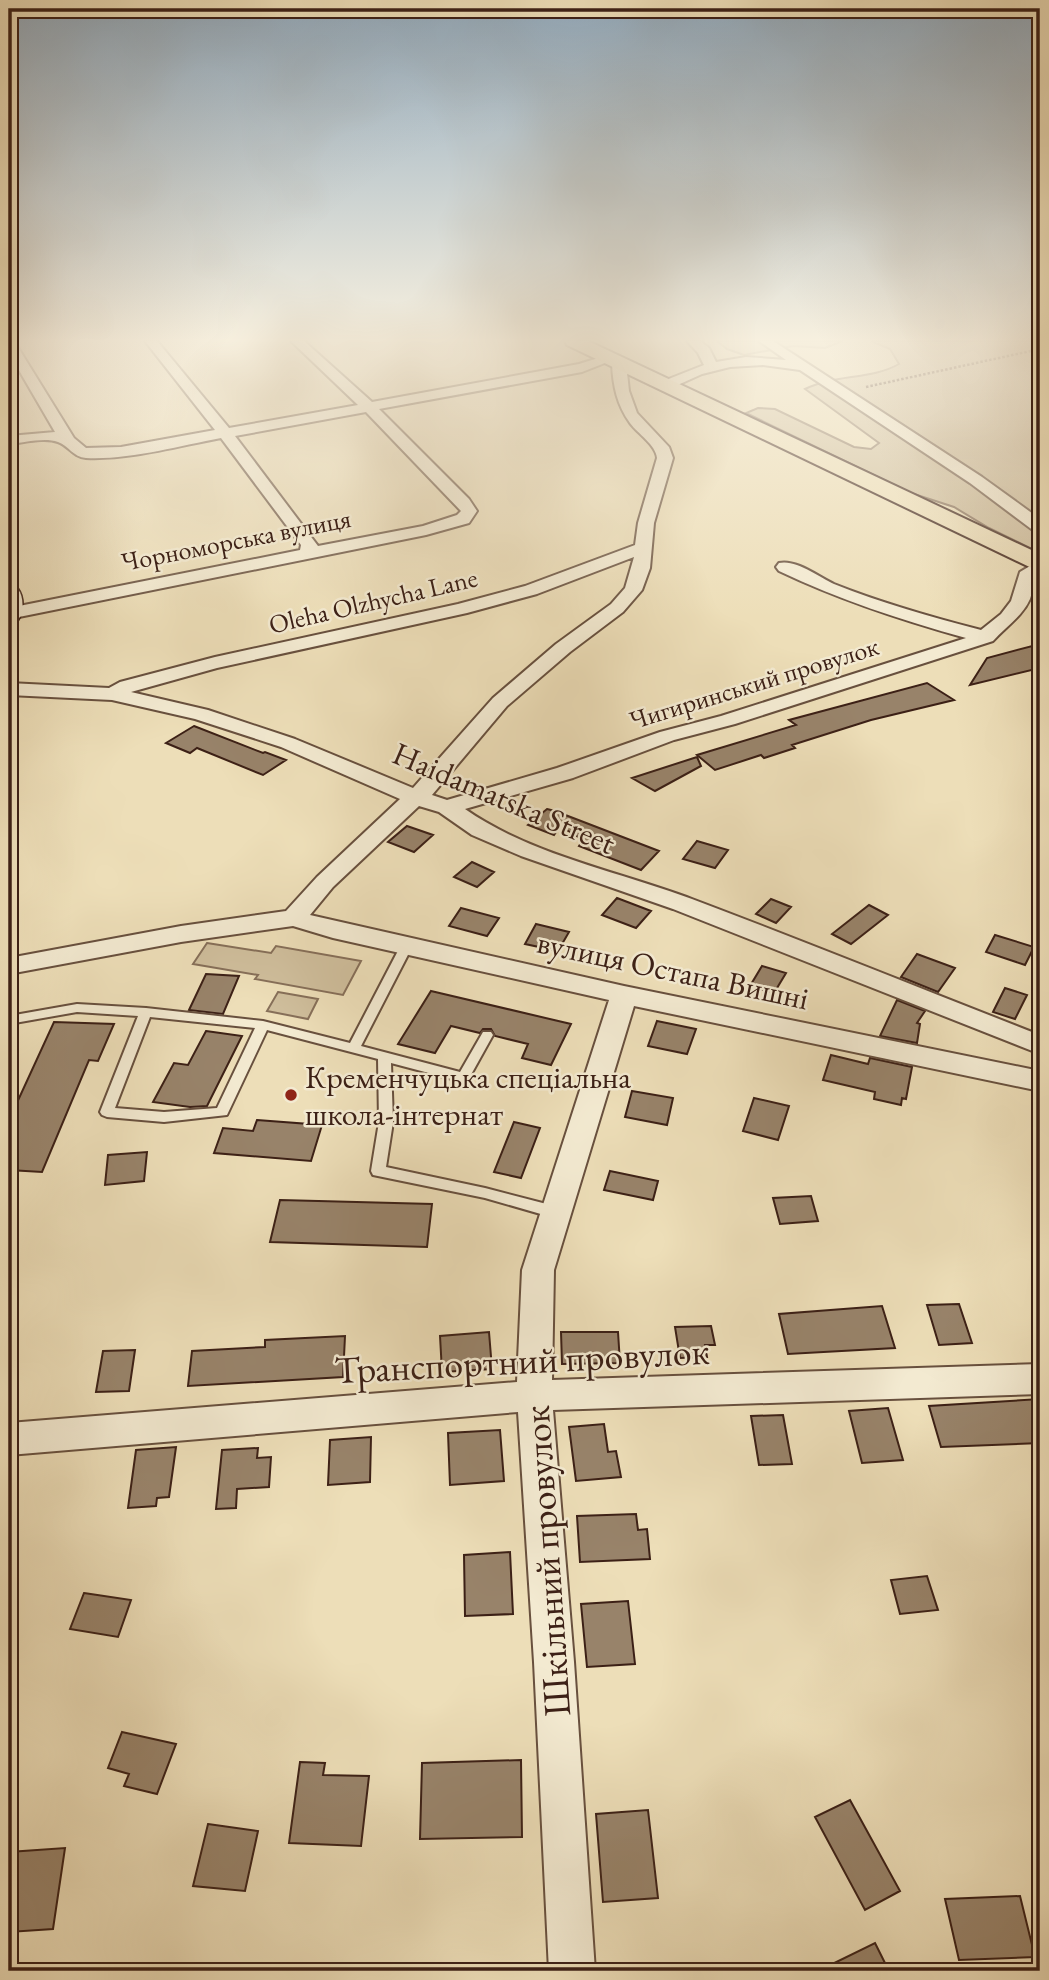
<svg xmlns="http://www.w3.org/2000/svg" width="1049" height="1980" font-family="'EB Garamond',serif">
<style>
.green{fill:#cfbe9c;stroke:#866f59;stroke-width:2}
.building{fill:#98836a;stroke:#3c2016;stroke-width:2}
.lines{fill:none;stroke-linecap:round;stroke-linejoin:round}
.service-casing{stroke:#68503e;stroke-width:4}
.minor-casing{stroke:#68503e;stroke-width:4}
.secondary-casing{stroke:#3c2016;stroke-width:3}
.trunk-casing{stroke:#3c2016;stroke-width:4}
.path{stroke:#3c2016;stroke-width:2.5;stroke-dasharray:2.5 2;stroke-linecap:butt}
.service{fill:#f3ead1;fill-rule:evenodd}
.minor{fill:#f3ead1;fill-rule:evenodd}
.secondary{fill:#f3ead1;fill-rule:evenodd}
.trunk{fill:#eddeb8;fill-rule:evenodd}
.poi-dot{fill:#8f2418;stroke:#f3ead1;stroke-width:2.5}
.labels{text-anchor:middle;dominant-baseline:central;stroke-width:5;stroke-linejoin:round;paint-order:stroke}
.far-street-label{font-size:26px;fill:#3c2016;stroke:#f3ead1}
.street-label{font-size:32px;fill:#3c2016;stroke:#f3ead1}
.poi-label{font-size:32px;fill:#3c2016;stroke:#f3ead1;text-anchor:start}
.near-street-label{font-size:38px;fill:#3c2016;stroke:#f3ead1}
</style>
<rect width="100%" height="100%" fill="#eddeb8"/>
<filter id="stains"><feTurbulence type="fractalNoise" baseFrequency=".00286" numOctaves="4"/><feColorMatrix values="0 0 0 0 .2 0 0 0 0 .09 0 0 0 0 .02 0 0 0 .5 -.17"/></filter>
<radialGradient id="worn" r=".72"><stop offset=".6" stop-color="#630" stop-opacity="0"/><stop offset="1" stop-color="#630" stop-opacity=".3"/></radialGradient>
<path class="green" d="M717 341H843L825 348 793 346 744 355 727 349Z
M871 341H1040V553L989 528 954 507 911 493 746 413 758 408 775 409 854 447 871 449 879 443 805 389C835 374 871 380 899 364L890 349Z
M207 943 271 953 276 946 361 961 343 995 255 979 258 975 193 964Z
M278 992 318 999 308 1019 267 1011Z"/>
<path class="building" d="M1040 644V668L970 685 987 658Z
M927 683 954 700 871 720 792 745 795 748 764 758 761 755 715 770 697 755 796 725 789 720Z
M194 726 263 753 265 752 286 760 263 775 197 748 190 753 166 743Z
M697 757 701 766 655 791 632 778Z
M547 809 555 811 659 851 641 870 579 846 583 840 560 826 554 835 528 825Z
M407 826 433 835 414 852 388 842Z
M697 841 728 850 715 868 683 859Z
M472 862 494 872 477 887 454 877Z
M617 898 651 911 636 928 602 915Z
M771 899 791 907 776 923 756 914Z
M869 905 888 915 851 944 832 934Z
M461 908 499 918 487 936 449 926Z
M536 924 569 932 558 951 525 944Z
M995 935 1034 947 1025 965 986 952Z
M917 954 955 968 938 992 901 977Z
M762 966 786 973 774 993 750 986Z
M206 974 239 976 223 1014 189 1010Z
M1005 988 1027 995 1015 1019 993 1012Z
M431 991 571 1024 551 1065 522 1058 528 1044 495 1036 491 1029H483L480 1033 451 1026 435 1053 398 1044Z
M897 1000 925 1011 917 1023 920 1024 917 1043 880 1036Z
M657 1021 696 1029 687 1054 648 1046Z
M54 1022 114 1024 98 1061 89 1060 42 1172 9 1170V1120Z
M206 1031 242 1036 207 1106 190 1107 153 1102 174 1063 188 1065Z
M831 1055 868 1064 870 1058 912 1067 906 1099 902 1098 901 1105 874 1099 875 1092 823 1080Z
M632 1091 673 1098 667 1125 625 1117Z
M754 1098 789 1106 778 1140 743 1131Z
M257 1120 322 1125 311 1161 214 1153 223 1128 253 1131Z
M514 1122 540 1128 521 1178 494 1172Z
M147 1152 144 1181 105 1185 108 1155Z
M610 1171 658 1181 653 1200 604 1190Z
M811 1196 818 1221 780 1224 773 1198Z
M280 1200 432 1204 427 1247 270 1242Z
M959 1304 972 1343 939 1345 927 1305Z
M882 1306 895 1348 788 1354 779 1314Z
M711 1326 715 1345H705L707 1357 680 1358 675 1327Z
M489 1332 492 1369 442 1372 440 1336Z
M561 1332H618L620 1363 562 1364Z
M345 1336 343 1377 188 1386 192 1351 265 1347V1340Z
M135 1350 129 1391 96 1392 103 1351Z
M1040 1399V1443L941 1447 929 1406Z
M888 1408 903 1460 862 1463 849 1411Z
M783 1415 792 1464 759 1465 751 1416Z
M604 1424 608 1452 616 1451 621 1477 576 1481 569 1427Z
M500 1430 504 1481 450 1485 448 1433Z
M371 1437 370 1482 328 1485 330 1440Z
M176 1447 169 1497 157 1498 156 1506 128 1508 136 1450Z
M258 1448 257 1458 271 1457 269 1487 237 1489 236 1508 216 1509 222 1450Z
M636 1514 638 1530 647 1529 650 1559 580 1562 577 1516Z
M510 1552 513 1614 465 1616 464 1555Z
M927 1576 938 1610 900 1614 891 1580Z
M84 1593 131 1600 118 1637 70 1629Z
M628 1601 635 1664 587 1667 581 1604Z
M122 1732 176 1744 157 1794 124 1786 129 1774 108 1768Z
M521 1760 522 1837 420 1839 422 1763Z
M300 1762 325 1763 323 1775 369 1776 361 1846 289 1843Z
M850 1800 900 1891 865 1910 815 1817Z
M648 1810 658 1898 603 1902 596 1814Z
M208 1824 258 1831 245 1891 193 1886Z
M65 1848 53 1929 9 1932V1852Z
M1020 1896 1035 1957 959 1960 945 1899Z
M875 1943 889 1971H818Z"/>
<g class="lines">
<defs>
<path id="service" d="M1021 579H1027L1040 587V592L1021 583Z
M406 943 412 947 361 1046 460 1072 483 1032H491L493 1035 468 1080 463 1082 391 1063 393 1122 386 1167 485 1188 558 1207 563 1209 565 1213 563 1217 558 1219 485 1198 373 1175 371 1171 379 1122 378 1059 267 1030 227 1115 164 1122 107 1117 102 1115 100 1112 138 1016 77 1012 9 1024V1016L77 1004 146 1008 263 1021 350 1043 400 947ZM150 1017 255 1028 217 1108 164 1112 115 1108Z"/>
<path id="minor" d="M9 341H14L74 438 86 448 121 447 215 430 145 341H157L229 428 358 405 291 341H304L372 402 579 364 608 355 615 359 582 372 379 409 469 499 477 511 469 523 426 535 9 619V608L300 550 301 545 221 438C178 446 130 460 86 458 73 457 69 446 58 442 44 437 23 443 9 444V436L55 432 9 353ZM366 412 461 511 457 515 423 526 318 546 235 436Z
M687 341H700L709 348 716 362 746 357 786 360 759 341H773L982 477 1040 519V532L1034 531 970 483 800 370 763 365 730 367 702 374 671 388H661V382L704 365 698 353Z
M619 360 626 364 629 391 637 413 669 447 673 458 654 523 650 568 642 590 623 612 570 652 507 706 432 795 447 800 557 768 660 732 721 716 966 638C901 620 840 600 779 571L776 567 779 563C796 559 819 577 834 584 882 603 931 617 981 630L1001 614 1011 601 1020 572 1040 560V573C1031 581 1034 589 1030 599 1022 617 1005 627 993 641L735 724 674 740 573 778 465 809C531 855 617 871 692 899 809 943 924 990 1040 1035V1054L673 909 521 856 472 835 439 812 419 806 333 887 310 915 624 986 1040 1071V1091L634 1006 554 1270 552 1380 1040 1364V1394L553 1410 574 1662 595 1971H549L534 1662 518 1412 9 1455V1423L517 1382 522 1270 609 1000 333 938 293 926 181 942 9 974V958L181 926 286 911 317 877 400 799 281 747 195 719 112 700 9 695V683L109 688 120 682 215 657 458 604 525 586 635 545 638 523 657 458C656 445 638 434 630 423 617 405 613 386 612 364ZM634 557 625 588 611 604 556 644 493 698 413 788 295 739 208 710 131 692 217 668 467 613 537 594Z"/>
<path id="secondary" d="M9 586 18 589C24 597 24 612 18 620L9 623Z"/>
<path id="trunk" d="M565 341H588L1040 554V572L567 345Z"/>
</defs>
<use href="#service" class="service-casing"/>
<use href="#minor" class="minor-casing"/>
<use href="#secondary" class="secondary-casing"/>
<use href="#trunk" class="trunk-casing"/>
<path class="path" d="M866 387 1040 349"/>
<use href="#service" class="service"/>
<use href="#minor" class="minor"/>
<use href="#secondary" class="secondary"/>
<use href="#trunk" class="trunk"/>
</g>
<linearGradient id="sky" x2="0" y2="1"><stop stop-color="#92abbf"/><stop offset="0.55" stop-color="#f7f0df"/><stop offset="1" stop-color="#f7f0df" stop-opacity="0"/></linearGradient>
<rect width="1049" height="618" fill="url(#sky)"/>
<circle class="poi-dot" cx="291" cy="1095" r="7"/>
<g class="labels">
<g class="far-street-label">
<text transform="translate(236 540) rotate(-11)">Чорноморська вулиця</text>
<text transform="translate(373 601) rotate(-13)">Oleha Olzhycha Lane</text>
<text transform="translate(754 683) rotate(-17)">Чигиринський провулок</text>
</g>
<g class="street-label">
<text transform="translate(504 798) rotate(23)">Haidamatska Street</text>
<text transform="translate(673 970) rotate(12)">вулиця Остапа Вишні</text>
</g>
<g class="poi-label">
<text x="305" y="1077">Кременчуцька спеціальна<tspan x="305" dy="37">школа-інтернат</tspan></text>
</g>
<g class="near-street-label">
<text transform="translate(522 1360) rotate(-3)">Транспортний провулок</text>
<text transform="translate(546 1561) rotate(-94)">Шкільний провулок</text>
</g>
</g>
<rect width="1049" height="1980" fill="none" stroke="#eddeb8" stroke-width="35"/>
<rect x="10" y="10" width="1028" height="1959" fill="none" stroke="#3c2016" stroke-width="3.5"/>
<rect x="18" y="18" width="1014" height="1945" fill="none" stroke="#3c2016" stroke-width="2"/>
<rect width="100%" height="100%" filter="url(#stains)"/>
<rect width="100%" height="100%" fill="url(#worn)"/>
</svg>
